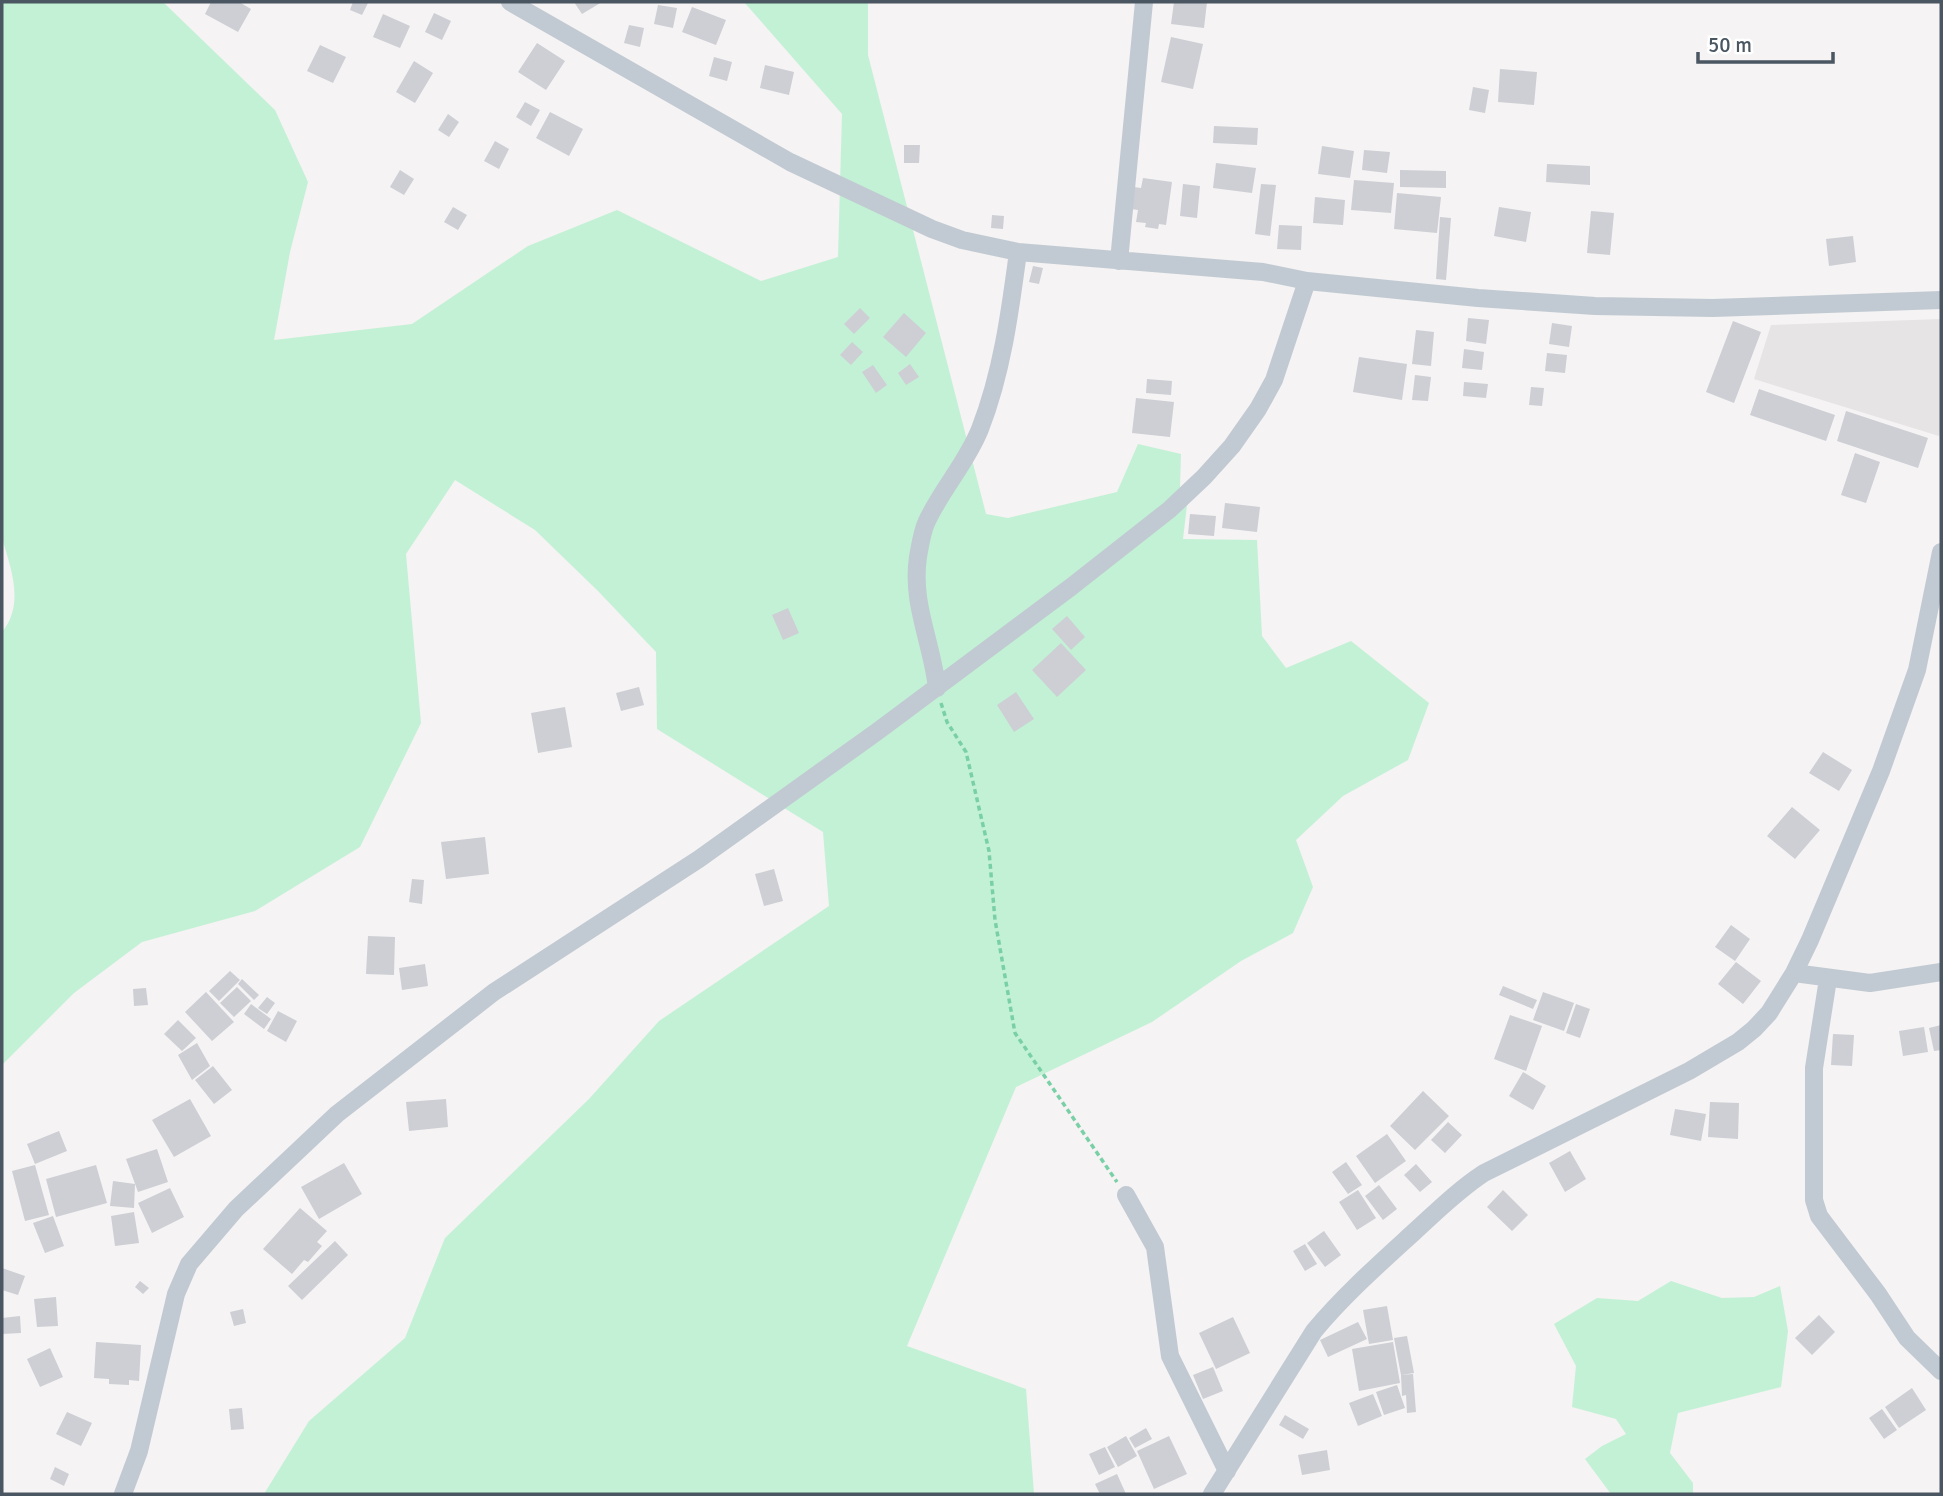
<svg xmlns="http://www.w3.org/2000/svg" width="1943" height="1496" font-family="Signika,sans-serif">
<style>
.education{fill:#e6e4e5}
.green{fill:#c3f1d5}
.building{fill:#cdcfd5}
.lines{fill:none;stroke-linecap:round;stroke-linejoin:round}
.path{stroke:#7ad0a6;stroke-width:3.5;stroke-dasharray:5 3.5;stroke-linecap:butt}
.street{stroke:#c1cad2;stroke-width:18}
</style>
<rect width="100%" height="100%" fill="#f5f3f3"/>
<path class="education" d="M1941 319V429L1939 436 1754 379 1771 325Z"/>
<path class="green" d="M2 2H163L275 110 308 182 290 252 274 340 412 324 528 246 617 210 761 281 838 257 842 114 744 2H868V55L986 514 1008 518 1117 492 1138 444 1181 454 1180 487 1187 505 1183 539 1257 540 1262 636 1286 668 1351 641 1429 703 1408 760 1343 796 1296 840 1313 887 1293 933 1241 961 1152 1022 1016 1087 907 1346 1026 1389 1034 1494H264L309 1421 405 1338 445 1238 589 1099 659 1021 829 906 823 832 657 729 656 652 598 591 535 530 455 480 406 554 421 723 360 847 255 911 142 942 74 993 2 1065V632C25 604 11 569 2 538Z
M1671 1281 1722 1298 1754 1297 1780 1286 1788 1331 1781 1387 1678 1413 1670 1453 1693 1483V1494H1611L1585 1459 1602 1446 1626 1434 1616 1419 1572 1407 1576 1366 1554 1324 1597 1298 1638 1301Z"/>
<path class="building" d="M211 2H239L251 9 238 32 205 14Z
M353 2 368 3 362 15 350 10Z
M574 2H602L582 14Z
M1174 2H1207L1204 28 1171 24Z
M658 5 677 8 673 28 654 24Z
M692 7 726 20 716 45 682 32Z
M434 13 451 21 442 40 425 32Z
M383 14 410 26 400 48 373 37Z
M629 25 644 28 640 47 624 43Z
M1171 37 1203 44 1193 89 1161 82Z
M537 43 565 61 546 90 518 72Z
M320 45 346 57 333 83 307 71Z
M714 57 732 62 727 81 709 76Z
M414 61 433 73 415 103 396 92Z
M765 65 794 72 789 95 760 88Z
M1500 69 1537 72 1534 105 1498 102Z
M1473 87 1489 90 1485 113 1469 110Z
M525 102 540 110 531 126 516 117Z
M550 112 583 129 569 156 536 138Z
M448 114 459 122 449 137 438 130Z
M1214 126 1258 128 1257 145 1213 143Z
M495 141 509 149 499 169 484 161Z
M904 145H920L919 163H904Z
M1322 146 1354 151 1350 178 1318 174Z
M1364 150 1390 152 1387 173 1362 170Z
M1216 163 1256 168 1252 193 1213 188Z
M1547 164 1590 166V185L1546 182Z
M400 170 414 179 404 195 390 187Z
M1400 170 1446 171V188L1400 187Z
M1143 178 1172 182 1166 225 1159 224 1158 229 1145 227 1146 223 1136 222 1138 210 1131 209 1134 187 1141 188Z
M1354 180 1394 183 1391 213 1351 210Z
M1183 184 1200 186 1197 218 1180 216Z
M1261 184 1276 185 1270 236 1255 234Z
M1397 193 1441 197 1437 233 1394 229Z
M1315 197 1345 200 1343 225 1313 223Z
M453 207 467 215 458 230 444 222Z
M1499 207 1531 212 1526 242 1494 236Z
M1591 211 1614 213 1610 255 1587 253Z
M992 215 1004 216 1003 229 991 228Z
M1440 217 1451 218 1446 280 1436 279Z
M1279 225 1302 226 1301 250 1277 249Z
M1853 236 1856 262 1829 266 1826 239Z
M1033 266 1043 268 1039 284 1029 282Z
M860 308 870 318 854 334 844 324Z
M904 313 926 333 906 357 883 337Z
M1468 318 1489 320 1486 344 1466 341Z
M1733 321 1761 332 1734 403 1706 392Z
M1552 323 1572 326 1569 347 1549 344Z
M1416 330 1434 332 1431 366 1412 364Z
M852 342 863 352 851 365 840 355Z
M1464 349 1484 352 1482 370 1462 368Z
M1547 353 1567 355 1565 373 1545 371Z
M1359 357 1407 364 1402 400 1353 392Z
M910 364 919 377 906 385 898 373Z
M873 365 887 385 876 393 862 372Z
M1415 375 1431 377 1428 401 1412 400Z
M1147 379 1172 381 1171 395 1146 393Z
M1464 382 1488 384 1486 398 1463 396Z
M1531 387 1544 388 1542 406 1529 405Z
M1759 389 1835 415 1826 441 1750 415Z
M1136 398 1174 402 1170 437 1132 433Z
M1846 411 1928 438 1918 468 1837 441Z
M1855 453 1880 462 1866 503 1841 495Z
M1225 503 1260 507 1257 532 1222 528Z
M1190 514 1216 516 1214 536 1188 534Z
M788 608 799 633 783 640 772 615Z
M1067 616 1085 637 1071 650 1052 629Z
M1061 643 1086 670 1057 697 1032 670Z
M639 687 644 705 621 711 616 693Z
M1016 692 1034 719 1014 732 997 705Z
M565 707 572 747 538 753 531 713Z
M1823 752 1852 770 1839 791 1809 773Z
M1792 807 1820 830 1795 859 1767 836Z
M485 837 489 874 446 879 441 842Z
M774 869 783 901 764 906 755 874Z
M412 879 424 880 422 904 409 902Z
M1731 925 1750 939 1735 961 1715 947Z
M368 936 395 937 394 975 366 974Z
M1736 962 1761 981 1743 1004 1718 984Z
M425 964 428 986 402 990 399 968Z
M230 971 240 980 219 1001 209 991Z
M242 979 259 995 254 1000 238 984Z
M1503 986 1537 1000 1533 1009 1499 995Z
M237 987 251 1001 234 1017 220 1003Z
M146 988 148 1005 134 1006 133 989Z
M206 992 234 1022 212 1041 185 1012Z
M1543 992 1574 1003 1564 1031 1533 1020Z
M267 997 275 1003 267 1014 258 1008Z
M251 1004 271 1019 264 1029 244 1014Z
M1576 1004 1590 1009 1580 1038 1566 1033Z
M278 1011 297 1021 286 1042 267 1031Z
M1510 1015 1542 1026 1526 1071 1494 1059Z
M178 1020 196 1038 182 1051 164 1034Z
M1941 1025V1050L1934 1051 1929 1028Z
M1924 1027 1928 1052 1903 1056 1899 1031Z
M1833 1034 1854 1035 1852 1066 1831 1065Z
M197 1043 210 1066 192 1080 178 1055Z
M213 1066 232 1090 214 1104 195 1080Z
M1523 1072 1546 1086 1533 1110 1509 1096Z
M1423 1091 1449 1116 1415 1150 1390 1126Z
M190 1099 211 1136 174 1157 152 1120Z
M446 1099 448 1127 409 1131 406 1102Z
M1710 1102 1739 1103 1738 1139 1708 1137Z
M1675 1109 1706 1114 1701 1141 1670 1135Z
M1448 1122 1462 1135 1445 1153 1431 1140Z
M59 1131 67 1151 35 1164 27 1144Z
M1387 1134 1406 1161 1375 1183 1356 1156Z
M157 1149 168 1182 138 1192 126 1159Z
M1570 1151 1586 1179 1565 1192 1549 1163Z
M1346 1162 1362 1185 1348 1194 1332 1172Z
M344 1163 362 1194 319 1219 301 1187Z
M1416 1164 1432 1182 1420 1192 1404 1175Z
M35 1165 49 1215 25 1221 12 1171Z
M96 1165 107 1203 56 1217 46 1179Z
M113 1181 135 1184 134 1208 110 1206Z
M1379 1185 1397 1209 1383 1220 1365 1196Z
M170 1188 184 1217 152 1233 138 1203Z
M1358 1190 1376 1218 1357 1230 1339 1202Z
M1503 1190 1528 1215 1512 1231 1487 1207Z
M300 1208 327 1231 317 1242 322 1246 308 1262 304 1260 292 1274 263 1249Z
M134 1212 139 1243 115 1246 111 1216Z
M53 1216 64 1246 45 1253 33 1223Z
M1324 1231 1341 1255 1325 1267 1307 1243Z
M335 1241 348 1255 302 1300 288 1286Z
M1305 1244 1317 1264 1305 1271 1293 1251Z
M2 1268 25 1276 18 1295 2 1290Z
M140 1281 149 1288 143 1294 135 1287Z
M56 1297 58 1326 37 1327 34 1299Z
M1387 1306 1393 1340 1369 1344 1363 1310Z
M243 1309 246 1323 234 1326 230 1312Z
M1819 1315 1835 1332 1812 1355 1795 1338Z
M20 1316 21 1333 2 1334V1318Z
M1233 1317 1250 1353 1216 1369 1199 1333Z
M1358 1322 1367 1339 1328 1357 1320 1340Z
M1407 1336 1414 1373 1401 1375 1394 1338Z
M96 1342 141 1345 139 1381 129 1380V1385L109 1384V1379L94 1378Z
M1393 1342 1400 1383 1359 1391 1352 1349Z
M50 1348 63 1377 40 1387 27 1359Z
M1213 1367 1223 1391 1203 1399 1193 1375Z
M1413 1374 1416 1412 1407 1413 1406 1395 1402 1396 1401 1375Z
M1397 1385 1405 1408 1384 1415 1376 1392Z
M1912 1388 1926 1410 1899 1428 1885 1407Z
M1373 1394 1382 1416 1358 1426 1349 1403Z
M242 1408 244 1429 231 1430 229 1409Z
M1882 1409 1897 1430 1884 1439 1869 1418Z
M67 1412 92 1423 81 1446 56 1434Z
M1285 1415 1309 1429 1303 1439 1279 1425Z
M1146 1428 1152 1439 1135 1448 1129 1438Z
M1126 1436 1137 1456 1118 1467 1107 1447Z
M1169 1436 1187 1474 1154 1489 1137 1451Z
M1105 1447 1115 1467 1099 1475 1089 1454Z
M1327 1450 1330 1470 1302 1475 1298 1455Z
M55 1467 69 1474 64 1486 50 1479Z
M1117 1474 1126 1494H1100L1095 1484Z"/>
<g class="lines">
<path class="path" d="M941 703 947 722 966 752 989 851 995 920 1015 1033 1117 1182"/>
<path class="street" d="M510 2 790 162 932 229 962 240 1018 252 1263 272 1307 281
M1119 261 1144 2
M937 688C932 642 911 604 918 557 920 546 922 531 927 521 942 489 967 462 980 429 1002 373 1010 312 1018 252
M1794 973 1870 983 1941 972
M1828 979 1814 1068V1200L1819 1216 1878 1294 1907 1338 1941 1371
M1126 1195 1155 1247 1170 1356 1227 1471
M123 1494 139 1451 176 1294 189 1264 236 1209 337 1114 494 992 699 859 878 731 1071 587 1169 510 1204 477 1232 446 1258 409 1274 380 1307 281 1478 298 1595 306 1713 308 1941 300
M1212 1494 1314 1331C1344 1295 1379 1264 1414 1232 1436 1212 1458 1190 1484 1173L1689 1071 1738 1042 1754 1029 1769 1013 1794 973 1810 940 1881 771 1917 670 1941 552"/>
</g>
<rect width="1943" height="1496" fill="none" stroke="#4a5661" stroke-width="7"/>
<path d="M1698 52v10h135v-10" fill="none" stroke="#4a5661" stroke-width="3.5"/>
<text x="1708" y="52" font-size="21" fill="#4a5661" stroke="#ffffff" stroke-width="5" paint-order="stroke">50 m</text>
</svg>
